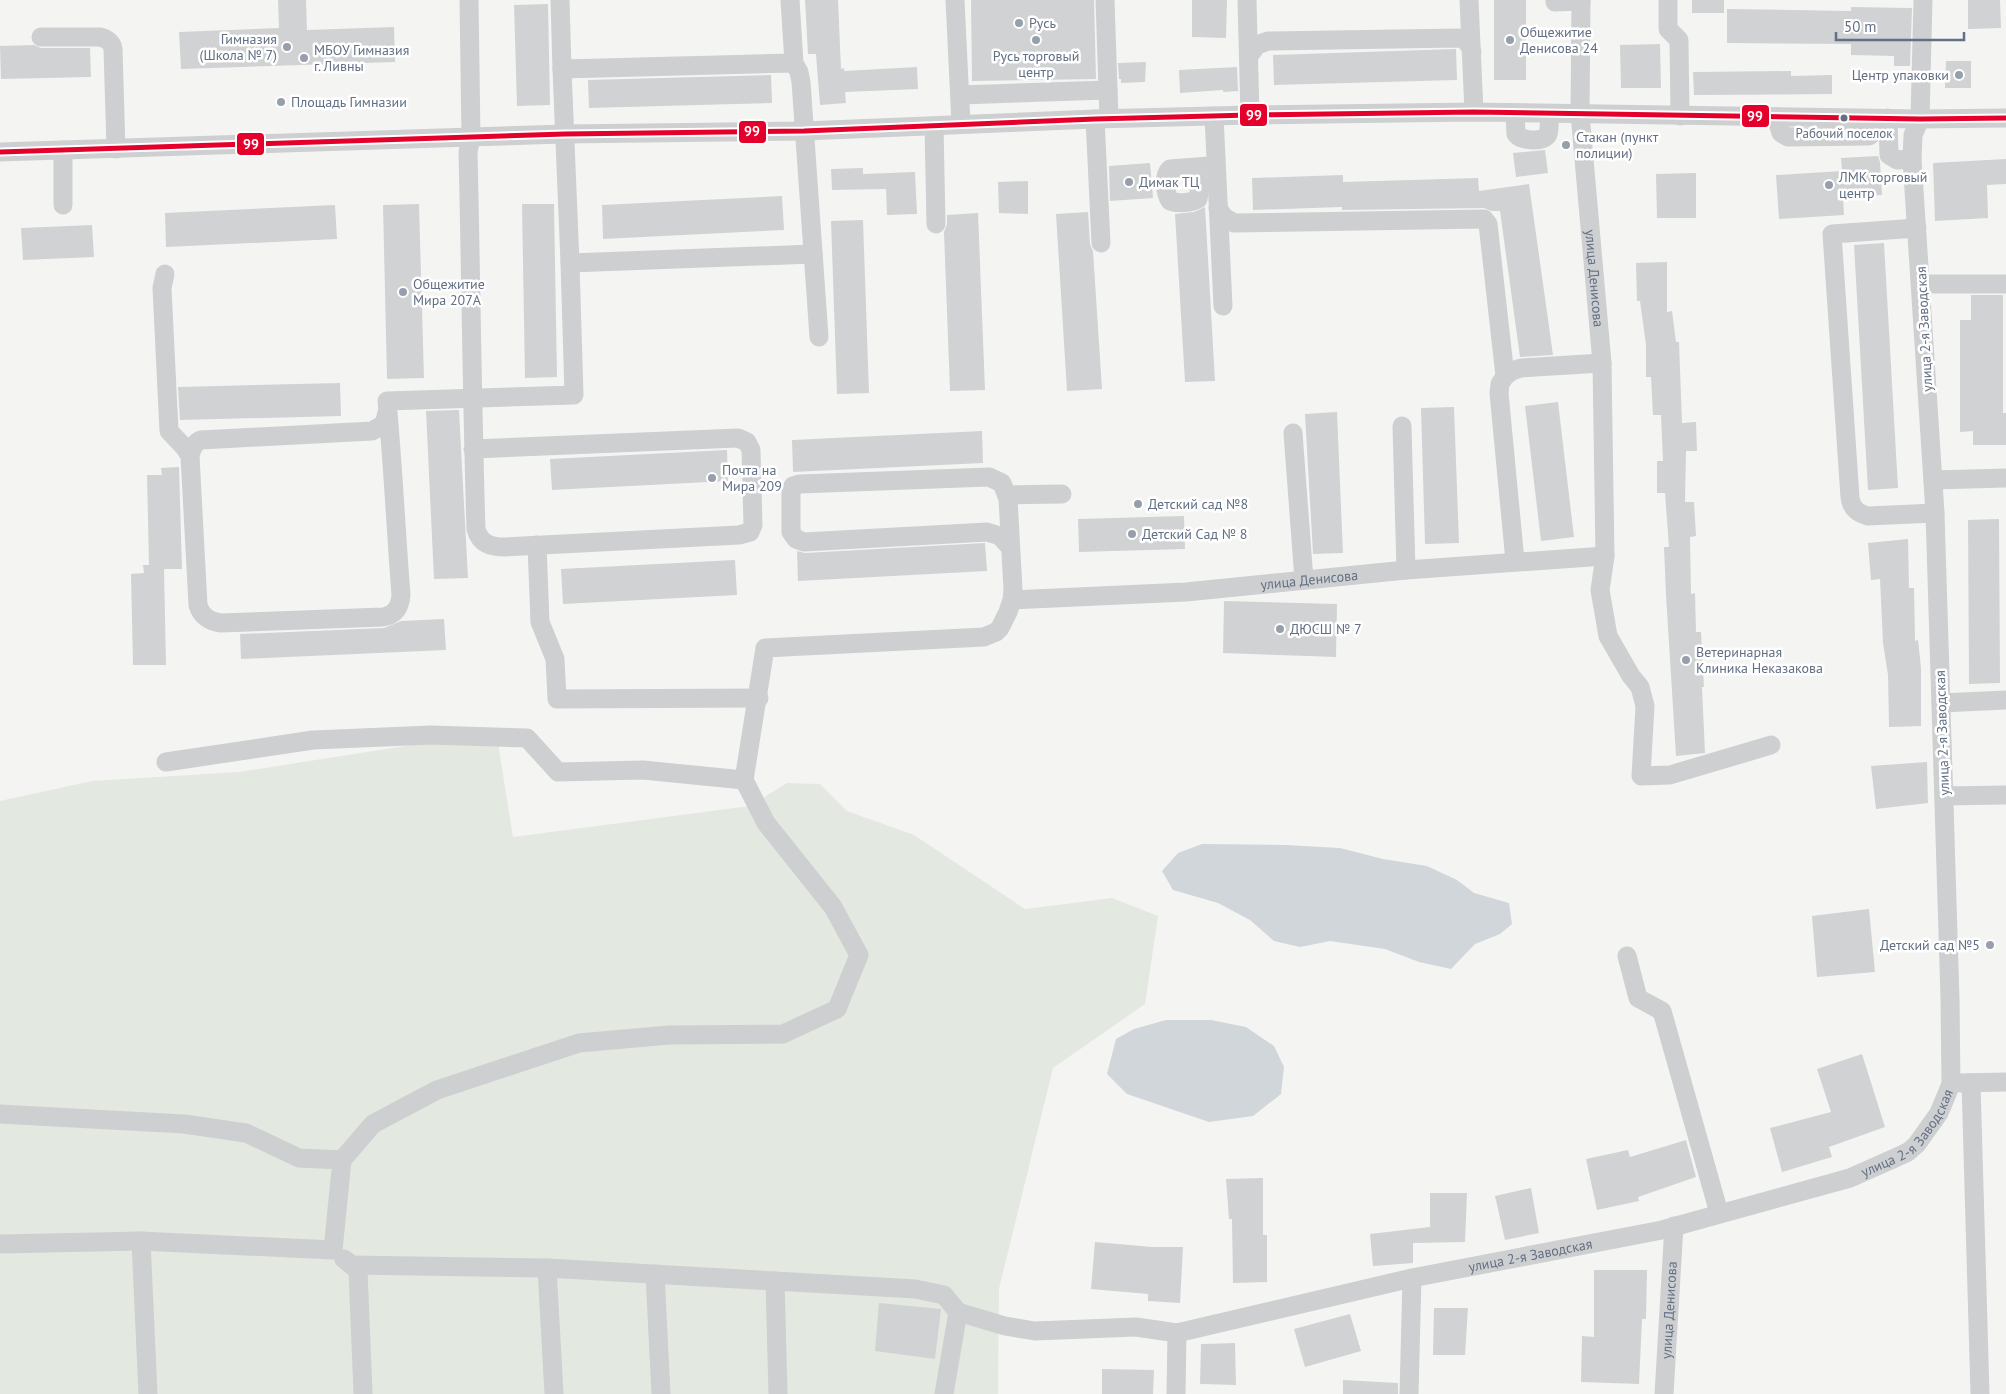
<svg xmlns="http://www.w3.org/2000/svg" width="2006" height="1394" font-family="'PT Sans',sans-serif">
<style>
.green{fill:#e3e8e1}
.water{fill:#d0d6da}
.building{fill:#d1d2d3}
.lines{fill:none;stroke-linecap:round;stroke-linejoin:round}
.minor{stroke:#cecfd0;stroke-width:19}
.bus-1-casing{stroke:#fff;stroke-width:9}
.bus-1{stroke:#e4002b;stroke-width:5}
.poi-dot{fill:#969fab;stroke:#fff;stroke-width:2}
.bus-dot{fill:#637084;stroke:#fff;stroke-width:2}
.labels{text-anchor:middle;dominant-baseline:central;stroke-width:5;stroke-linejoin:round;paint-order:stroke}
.bus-label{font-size:13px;fill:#637084;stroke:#fff}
.poi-label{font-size:14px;fill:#637084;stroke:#fff;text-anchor:start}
.street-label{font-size:14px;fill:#637084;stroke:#fff}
.line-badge{stroke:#fff;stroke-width:2}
.badge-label{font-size:14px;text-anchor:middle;font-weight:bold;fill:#fff}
</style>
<rect width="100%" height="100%" fill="#f4f5f3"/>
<path class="green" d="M431 742 498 743 513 837 750 806 787 783 820 784 847 811 914 835 1025 909 1112 898 1158 916 1145 1004 1053 1068 999 1289 998 1394H0V801L92 781 239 772Z"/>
<path class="water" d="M1202 844 1286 845 1340 848 1383 859 1427 866 1457 880 1474 893 1509 903 1512 924 1500 934 1475 944 1451 969 1419 962 1385 949 1330 941 1300 947 1274 941 1250 920 1218 903 1173 890 1162 871 1178 853Z
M1166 1020H1211L1246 1027 1274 1046 1284 1067 1281 1094 1253 1116 1209 1122 1127 1094 1107 1074 1116 1039 1134 1029Z"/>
<path class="building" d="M278 0H306L307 30 394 27 395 62 181 69 179 32 279 28Z
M805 0H838L841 69 844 68V71L917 67 918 89 845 92 846 103 820 105 816 54H808Z
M971 0H1094L1096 79 972 81Z
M1192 0H1227L1226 38 1192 37Z
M1494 0H1526V80H1494Z
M1692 0H1724V13H1692Z
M1968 0H2000L2001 28 1968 29Z
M548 4 550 105 517 106 514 5Z
M1851 7 1912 8 1910 66H1894V56L1851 55V44L1727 43V9L1851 11Z
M1660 44 1661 88H1621L1620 45Z
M34 45 41 48H90L91 77 1 79 0 46Z
M1456 49 1457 80 1274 85 1273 55Z
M1946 61H1971V88H1945Z
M1146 62 1145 82 1121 83V79H1119L1118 63Z
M1237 67 1238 91 1223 92V90L1180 93 1179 70Z
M1791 71V76L1832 75V94L1694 95 1693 72Z
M771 75 772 103 589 108 588 80Z
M1545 150 1548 173 1516 177 1513 153Z
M1878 156 1880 162 1882 195 1843 198 1844 215 1779 219 1776 175 1842 171 1841 158Z
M2006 159V184L1987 185 1988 218 1935 221 1933 163Z
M1150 163 1153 198 1110 201 1109 166Z
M863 168V174L915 172 917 214 887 215 886 189 832 190 831 169Z
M1696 173V218H1657L1656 174Z
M1343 175V182L1478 178 1479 191 1529 184 1553 355 1520 357 1500 211H1491L1484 208 1342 210V207L1253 210 1252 178Z
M1028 181V214L999 213 998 182Z
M782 196 784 230 603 239 602 205Z
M419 204 424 378 387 379 383 205Z
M522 204H554L557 377 525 378Z
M335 205 337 239 166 247 165 213Z
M1205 207 1215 381 1185 382 1175 214 1194 212Z
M1088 212 1090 244 1093 251 1102 389 1067 391 1056 214Z
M978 213 985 390 950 391 944 232 947 224V215Z
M863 220 869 393 837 394 831 221Z
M92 225 94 257 23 260 21 228Z
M1884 243 1898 488 1868 490 1854 245Z
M1667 262V312L1672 311 1676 342H1679L1682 423 1696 422 1697 451H1686L1685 502H1694L1696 536 1690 537 1691 594 1695 593 1696 632H1701L1704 687H1702L1705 753 1676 756 1666 595 1664 547H1669L1665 493H1657V461H1663L1661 415H1653L1651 377H1646V345L1640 301H1637L1636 263Z
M1971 295H2003V413H2006V445H1973V431L1960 432V320H1971Z
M340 383 341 416 180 420 178 387Z
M1558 402 1574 537 1541 541 1525 406Z
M1454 407 1459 543 1425 544 1421 408Z
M459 410 468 578 434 579 426 411Z
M1337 412 1343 553 1313 554 1305 414Z
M982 431 983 463 793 472 792 440Z
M727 450 728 481 552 490 550 459Z
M179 467 182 569H164L166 665H133L131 574 144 573 143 565H149L147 475H162L161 468Z
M1184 516 1185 549 1079 552 1078 519Z
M1999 519 2000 683 1969 684 1968 520Z
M1908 539 1909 588H1914L1915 641 1918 640 1921 668V726L1889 727 1888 675 1883 643 1880 579 1871 580 1868 543Z
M985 543 987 571 798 581 797 551 805 553Z
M735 560 737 595 563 604 561 569Z
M1224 601 1337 604 1336 657 1223 653Z
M444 619 446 650 241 659 240 634 384 628 401 621Z
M1927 762 1928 803 1876 809 1871 766Z
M1869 909 1875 972 1817 977 1812 916Z
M1862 1054 1885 1127 1829 1147 1832 1157 1782 1172 1770 1128 1831 1112 1817 1069Z
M1686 1140 1696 1177 1638 1197 1639 1201 1597 1210 1586 1159 1628 1150 1630 1157Z
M1263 1178V1235H1267V1282L1233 1283 1232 1219H1229L1226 1179Z
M1531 1188 1539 1233 1505 1240 1495 1196Z
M1430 1193H1467L1465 1242 1413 1243V1263L1373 1266 1370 1234 1430 1227Z
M1095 1242 1152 1247H1183L1180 1303 1148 1301V1294L1091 1289Z
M1594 1270H1647L1646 1319H1642L1639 1384 1581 1382 1582 1336 1594 1337Z
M879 1303 941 1309 935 1359 875 1351Z
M1434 1308H1468L1465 1355H1433Z
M1350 1314 1361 1351 1305 1367 1294 1329Z
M1235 1343 1236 1385 1200 1384 1201 1344Z
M1102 1369 1154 1370 1153 1394H1102Z
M1343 1380 1398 1383V1394H1343Z"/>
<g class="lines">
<g class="minor">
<path d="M469 0 471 137 468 152C471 278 472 403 476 529 480 544 491 547 505 547L739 535 750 532 753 525 751 450 747 442 738 438 473 449"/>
<path d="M560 0 562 69 570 263 813 254"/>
<path d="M790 0 794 63 799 72 801 82 819 337"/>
<path d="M955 0 961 124"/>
<path d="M1105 0 1109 118"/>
<path d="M1247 0 1250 115"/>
<path d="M1469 0 1474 112"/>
<path id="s1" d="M1581 0 1580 114 1602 363 1605 556 1600 590 1608 636 1631 676 1640 687 1645 706 1641 776 1670 775 1771 745"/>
<path d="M1668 0V29L1679 40 1680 116"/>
<path d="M1555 2 1581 1"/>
<path d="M41 37H99C106 38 112 42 113 49L116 149"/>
<path d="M1249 56 1257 45 1268 41 1459 38C1467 40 1470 45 1472 52"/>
<path d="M562 69 794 63"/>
<path d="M960 95 1108 90"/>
<path d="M1515 113 1516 134C1521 141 1545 143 1548 134 1550 128 1549 120 1549 114"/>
<path d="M1214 116 1223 306"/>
<path d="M1776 117 1781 133 1788 137 1869 136 1876 131 1880 119"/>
<path d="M1888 118 1889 155 1897 160 1912 159"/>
<path d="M1095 119 1101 243"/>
<path d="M934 126 936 224"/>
<path d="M63 150V205"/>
<path d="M0 152 565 134 804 131 1095 119 1250 115 1474 112 1920 119 2006 118"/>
<path d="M1189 168C1201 171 1200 189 1198 199 1191 203 1178 204 1170 201 1165 193 1163 175 1170 169L1210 166 1214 164 1216 159"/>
<path d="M1218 208 1224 217 1234 223 1484 219 1488 224 1505 376 1512 371 1521 368 1602 363"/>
<path d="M1917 228 1832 234 1850 497C1851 508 1857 513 1868 516L1935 513"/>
<path d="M165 274 162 288 169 431 185 448 190 456"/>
<path d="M1921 284H2006"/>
<path d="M1505 376 1500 384 1499 393 1515 561"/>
<path d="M388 409 384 424 372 431 201 440C194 443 192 448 190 456L198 605C201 616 210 622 221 623L383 617C395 615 400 607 401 595 396 531 393 466 387 401L574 395 570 263"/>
<path d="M1402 426 1406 570"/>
<path d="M1293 433 1304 580"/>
<path d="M1933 480 2006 478"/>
<path d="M1007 495 1062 494"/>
<path d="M537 545 540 622 555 659 557 699 759 698"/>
<path id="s2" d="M1012 600 1186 592 1406 570 1605 556"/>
<path d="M1941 703 2006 700"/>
<path d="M166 762 313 740 431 735 527 738 558 772 643 770 744 780"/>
<path d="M1944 796 2006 795"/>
<path d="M1627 956 1638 998 1662 1011 1719 1213"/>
<path d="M1960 1083 2006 1082"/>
<path d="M1971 1083 1980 1394"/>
<path d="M0 1114 184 1124 246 1133 299 1158 342 1160 333 1250 141 1241 0 1244"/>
<path d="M342 1160 373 1124 437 1090 579 1043 669 1035 783 1034 837 1009 859 955 833 907 766 823 744 780 765 648 984 637 996 632 1000 628 1008 612 1012 600 1013 589 1008 499 1002 483 989 477 800 484 793 486 791 490V532L796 539 804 542 987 532 1000 536 1010 547"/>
<path d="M141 1241 148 1394"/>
<path d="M344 1259 358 1270 363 1394"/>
<path id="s3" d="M351 1265 547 1268 915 1289 944 1295 958 1312 1005 1326 1035 1331 1136 1327 1177 1333 1412 1278 1662 1230 1850 1178 1895 1158 1908 1152 1917 1144 1939 1113 1951 1084 1950 998 1935 513 1912 159 1913 135 1920 119 1923 0"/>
<path d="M547 1268 554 1394"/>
<path d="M655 1274 661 1394"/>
<path d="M775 1281 778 1394"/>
<path d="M944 1394 958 1312"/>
<path d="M1176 1394 1177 1333"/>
<path d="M1409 1394 1412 1278"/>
<path id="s4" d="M1664 1394 1674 1226"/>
</g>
<defs>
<path id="bus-1" d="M0 152 565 134 804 131 1095 119 1250 115 1474 112 1920 119 2006 118"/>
</defs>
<use href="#bus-1" class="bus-1-casing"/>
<use href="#bus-1" class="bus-1"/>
</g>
<g class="poi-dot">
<circle cx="1019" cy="23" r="5"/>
<circle cx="1036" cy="40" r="5"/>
<circle cx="1510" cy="40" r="5"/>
<circle cx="287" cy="47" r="5"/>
<circle cx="304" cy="58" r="5"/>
<circle cx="1959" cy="75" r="5"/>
<circle cx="281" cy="102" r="5"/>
<circle cx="1566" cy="145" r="5"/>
<circle cx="1129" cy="182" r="5"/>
<circle cx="1829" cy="185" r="5"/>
<circle cx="403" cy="292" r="5"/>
<circle cx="712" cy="478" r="5"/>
<circle cx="1138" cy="504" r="5"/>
<circle cx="1132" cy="534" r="5"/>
<circle cx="1280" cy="629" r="5"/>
<circle cx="1686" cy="660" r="5"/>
<circle cx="1990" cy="945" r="5"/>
</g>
<circle class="bus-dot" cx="1844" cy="118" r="4.5"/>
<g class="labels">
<g class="bus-label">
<text x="1844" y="133">Рабочий поселок</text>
</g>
<g class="poi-label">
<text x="1029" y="23">Русь</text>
<text x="1520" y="32">Общежитие<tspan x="1520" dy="16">Денисова 24</tspan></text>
<text x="277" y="39" text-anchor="end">Гимназия<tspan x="277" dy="16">(Школа № 7)</tspan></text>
<text x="314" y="50">МБОУ Гимназия<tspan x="314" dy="16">г. Ливны</tspan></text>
<text x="1036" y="56" text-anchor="middle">Русь торговый<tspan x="1036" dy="16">центр</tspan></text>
<text x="1949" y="75" text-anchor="end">Центр упаковки</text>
<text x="291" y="102">Площадь Гимназии</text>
<text x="1576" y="137">Стакан (пункт<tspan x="1576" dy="16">полиции)</tspan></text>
<text x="1839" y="177">ЛМК торговый<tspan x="1839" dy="16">центр</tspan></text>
<text x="1139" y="182">Димак ТЦ</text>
<text x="413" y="284">Общежитие<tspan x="413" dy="16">Мира 207А</tspan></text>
<text x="722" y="470">Почта на<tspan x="722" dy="16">Мира 209</tspan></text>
<text x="1148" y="504">Детский сад №8</text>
<text x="1142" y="534">Детский Сад № 8</text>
<text x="1290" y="629">ДЮСШ № 7</text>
<text x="1696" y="652">Ветеринарная<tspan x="1696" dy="16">Клиника Неказакова</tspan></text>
<text x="1980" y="945" text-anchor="end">Детский сад №5</text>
</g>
<g class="street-label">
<text stroke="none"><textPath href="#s1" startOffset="279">улица Денисова</textPath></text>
<text transform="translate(1924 329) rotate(-93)">улица 2-я Заводская</text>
<text stroke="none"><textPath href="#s2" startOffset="298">улица Денисова</textPath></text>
<text transform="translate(1942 733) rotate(-92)">улица 2-я Заводская</text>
<text stroke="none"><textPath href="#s3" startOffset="1605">улица 2-я Заводская</textPath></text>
<text stroke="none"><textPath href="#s3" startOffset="1200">улица 2-я Заводская</textPath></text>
<text stroke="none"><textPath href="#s4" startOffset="84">улица Денисова</textPath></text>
</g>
</g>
<g class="line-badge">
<rect x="1239" y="103" width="29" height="24" rx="5" fill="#e4002b"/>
<rect x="1741" y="104" width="29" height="24" rx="5" fill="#e4002b"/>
<rect x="738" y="120" width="29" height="24" rx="5" fill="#e4002b"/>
<rect x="236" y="132" width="29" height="24" rx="5" fill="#e4002b"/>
</g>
<g class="badge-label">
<text x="1254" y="120">99</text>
<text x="1755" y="121">99</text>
<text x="752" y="136">99</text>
<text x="251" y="149">99</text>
</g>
<path d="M1836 32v8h128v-8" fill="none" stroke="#637084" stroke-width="2.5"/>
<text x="1844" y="32" font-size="15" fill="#637084" stroke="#ffffff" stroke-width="4" paint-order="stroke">50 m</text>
</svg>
